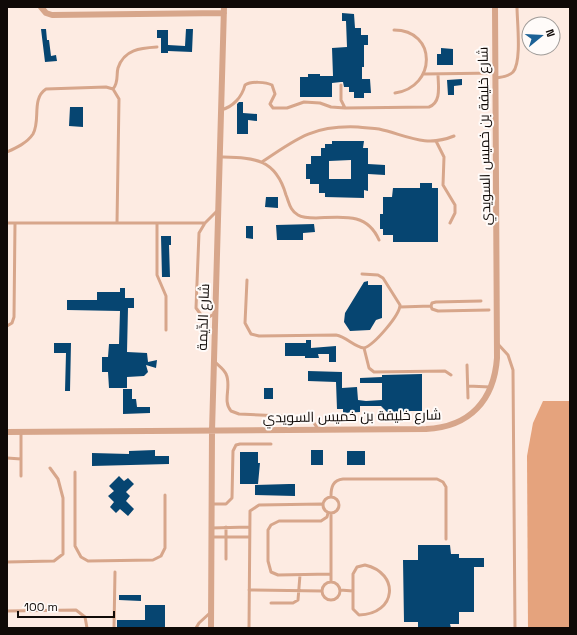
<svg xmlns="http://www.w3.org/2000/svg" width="577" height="635" font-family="'Space Grotesk',Cairo,sans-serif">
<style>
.water{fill:#e5a37d}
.building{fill:#064571;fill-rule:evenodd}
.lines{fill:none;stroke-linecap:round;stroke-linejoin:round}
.service{stroke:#d7a68b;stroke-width:3}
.minor{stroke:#d7a68b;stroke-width:6}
.labels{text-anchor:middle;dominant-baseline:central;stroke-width:4;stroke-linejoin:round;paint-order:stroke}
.street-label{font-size:14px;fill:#100a07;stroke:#fffbf9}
</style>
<rect width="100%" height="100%" fill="#fdebe2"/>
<path class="water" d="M543 401H570V628H528L527 456 533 423Z"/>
<path class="building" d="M342 13 354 14 355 28H361V35H368V45H364V67H362V79H370L371 93H364V98H354V92H349V87H344L343 82H341L332 83V97H300V77H308V74H320V76H333L332 48 347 47 346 21H342Z
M41 29H46L47 40H49L51 56 56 55 57 61 45 62Z
M186 29H193L192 52 168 51V53H161V38H157V30H168V45L185 46Z
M441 48 453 49V65H437V54H441Z
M462 79V85L454 86V95H448L447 80Z
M239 102H243V113L257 114V121L248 120V134H237V104Z
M70 107H83V127L69 126Z
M332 141H364L363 148H368V164L385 165V175L368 174V191L364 190V198L325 197V193H319V184H310V179H306V164H311V156H321V148H325V144H332ZM351 160V179H329V161Z
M420 183H432V188H438V242H393V235H383V229H380V214H383V197H392L393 188H420Z
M266 197H278V208L265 207Z
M314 224 315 232 303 233V240H277L276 225Z
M246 226H253V239L246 238Z
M161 236H171V245H169L170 277H162Z
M368 281V285H382V318L376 320 370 330 350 331 344 322 345 313 364 282Z
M120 288H125V298H134V308H128L127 352 147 353 148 362 157 360 156 368 146 365 148 372 144 376 127 377V388H109L108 372H102V357H108L109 344H119L120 311 67 310V300H97V292H120Z
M306 340H311V348L336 346V362H329V354H318L319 358H305V356H285V343H306Z
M54 343H71L70 391H65L66 353H54Z
M308 371 342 372V388L357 387 358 400 366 401 382 400V383H360V378L382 377V375L422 374V411H407V415H390L381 406H360V412L343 413V409H337L336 382 308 381Z
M264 388H273V399H264Z
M123 389H132V399H136L137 407H150V413L123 414Z
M155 450V456H169V464L92 466V453L129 454V451Z
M311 450H323V465H311Z
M347 451H365V465H347Z
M240 452H258V463H260L258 484H240Z
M119 476 124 481 128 478 134 484 126 492 130 496 126 501 134 509 128 516 120 509 116 513 110 507 114 502 108 496 114 491 109 486Z
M289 484H295V496L255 495V485Z
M418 545H450L451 554H459V558H484V567H474V612H459V624H450L451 628H418V622H404L403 560H418Z
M119 595H141V601L119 600Z
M145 605H165V628H117V620H145Z"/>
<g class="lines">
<path class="service" d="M394 30C437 30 437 87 395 93
M424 74 496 73
M496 78C502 77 508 77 513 72 522 62 517 21 517 7
M341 85V100L345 108
M113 89C119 82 116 75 118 68 124 49 141 48 157 47
M221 110C233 107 242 97 245 85 251 81 266 82 272 85L275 94 270 104 273 108H287L304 102 320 103 331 107 345 108 429 107C442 102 438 85 438 74
M436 141 444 157 443 185 455 205V213L450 223
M7 152C16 148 27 143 33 134 41 120 31 99 46 89L106 87 113 89 119 99 117 223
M219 157C253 158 275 157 286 195 289 202 290 211 298 215 303 218 310 218 316 218 342 217 367 212 379 240
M262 162C297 138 314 125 358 127 365 128 372 128 379 129 406 135 425 148 454 136
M7 223H205
M157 224V275L166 296V330
M247 280 245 323 251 334 259 336 336 335C347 337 354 347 364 348 374 345 400 315 400 305L383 278 378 275 362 274
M481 301 436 302 432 303 431 306 432 309 438 311 489 310
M400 307 431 306
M214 314 209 317 202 316 196 308 199 233 205 223 217 211
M7 326 12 323 14 317 15 223
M497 343 508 355 513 370 515 628
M364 348 369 368 374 372 445 371 451 375
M215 362C219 366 224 369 226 374 232 386 222 401 231 411L239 414 305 417 312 420 318 429
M467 365 468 398
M468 386 490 387
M21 432V476
M7 458 21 459
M75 472V546L81 557 88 561 153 560 161 556 165 548V495
M331 496C331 487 333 480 343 479H437L443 482 446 487V539
M323 505a8 8 0 1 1 16 0a8 8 0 1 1-16 0Z
M212 504H226L232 498 233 451 236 445 240 444H271
M328 513 327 517 321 521H279L271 525 268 530V561L271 572 278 575 331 574
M211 528 249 527
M211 537H249
M226 559V527
M7 562 54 561 63 554V498L58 479 50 468
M365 565C400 573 397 614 359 615L353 609V574L357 567Z
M331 581V514
M322 591a9 9 0 1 1 18 0a9 9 0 1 1-18 0Z
M249 590 322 591
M340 590 353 591
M271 603H293L298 600 300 575
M7 611 76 610 85 617 87 628
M114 628 115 572
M196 628 199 623 211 612
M249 628 250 511 259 505 322 504"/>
<path class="minor" d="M41 7 46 13 52 15 224 13
M7 432 426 429C470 427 494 400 497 358L495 7
M211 628 212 431 224 7"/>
</g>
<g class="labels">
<g class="street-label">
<text transform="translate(484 136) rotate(-91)">شارع خليفة بن خميس السويدي</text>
<text transform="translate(203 317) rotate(-88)">شارع الدِّيمة</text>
<text transform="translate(352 416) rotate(-1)">شارع خليفة بن خميس السويدي</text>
</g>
</g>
<rect width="577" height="635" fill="none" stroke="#100a07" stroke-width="16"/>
<g transform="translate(541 36) rotate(72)"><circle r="19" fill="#fffbf9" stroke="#9f9b98"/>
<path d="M0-3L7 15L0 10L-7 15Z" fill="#1c6196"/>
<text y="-6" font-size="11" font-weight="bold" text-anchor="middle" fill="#100a07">N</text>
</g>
<path d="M18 611v6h96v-6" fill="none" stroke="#100a07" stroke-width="2"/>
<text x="24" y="611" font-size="12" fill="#100a07" stroke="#fffbf9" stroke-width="3" paint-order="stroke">100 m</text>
</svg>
